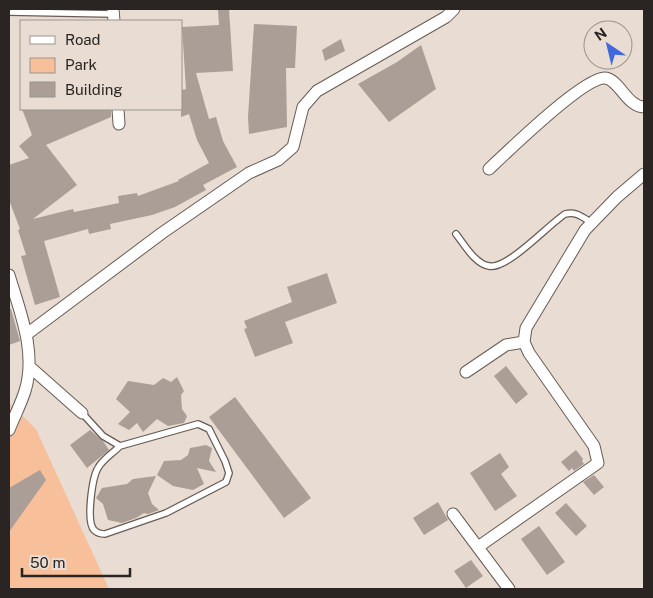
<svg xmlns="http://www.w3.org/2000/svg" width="653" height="598" font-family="'Public Sans',sans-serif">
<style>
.green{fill:#f7c09b}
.building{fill:#aa9e96}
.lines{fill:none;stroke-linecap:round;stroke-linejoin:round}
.service-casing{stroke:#675c55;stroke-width:8}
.minor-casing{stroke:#675c55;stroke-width:13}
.service{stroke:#fff;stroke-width:5.5}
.minor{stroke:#fff;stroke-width:11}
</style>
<rect width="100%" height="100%" fill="#e8dcd3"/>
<path class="green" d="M9 403 36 429 109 589H9Z"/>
<path class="building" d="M229 9 233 71 196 73 209 119 216 117 223 141 237 167 203 185 206 190 175 207 152 215 110 224 111 229 89 234 88 229 44 241 60 297 35 305 21 256 26 255 18 230 20 229 9 200V165L29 158 19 146 32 135 22 109H111V117L46 145 77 185 33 219 73 209 74 212 119 203 118 196 137 193 138 196 179 181 178 180 209 163 197 140 189 114 181 117V90L186 89 182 27 219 25 218 10Z
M254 24 297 26 295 68H286L287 127 249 134 248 117Z
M341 39 345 51 325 61 322 50Z
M421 45 436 89 389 122 358 84 397 62Z
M327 273 337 303 285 322 293 343 255 357 244 329 247 328 244 321 292 302 287 287Z
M9 309H11L20 341 9 345Z
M506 366 528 394 516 404 494 376Z
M177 377 184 391 181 395 182 409 187 416 184 423 168 426 157 419 143 432 137 423 129 430 118 424 130 412 116 399 128 381 154 385 163 378 171 382Z
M235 397 311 498 284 518 209 417Z
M90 430 103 441 109 450 87 468 70 445Z
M206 445 212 448 209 461 216 472 197 468 204 484 193 490 173 486 157 475 164 461 181 460 188 455 190 448Z
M576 450 583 459 582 461 584 464 574 471 572 468 569 471 561 462Z
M500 453 509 467 501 474 517 496 495 511 470 473Z
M40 470 46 480 9 532V488Z
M594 475 604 487 594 495 583 482Z
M156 476 148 493 152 504 159 510 148 514 144 513 136 518 122 523 108 520 103 504 96 498 102 488 127 484 133 479Z
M438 502 448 520 424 535 413 518Z
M566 503 587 526 576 536 555 513Z
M539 526 565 562 547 575 521 539Z
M471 560 483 576 466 588 454 571Z"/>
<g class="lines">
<defs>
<path id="service" d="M9 12 113 14
M456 234C464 244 475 264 489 266 507 270 548 225 565 214 576 211 582 217 592 223
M82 413 103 436 120 446 198 424 209 429 225 461 229 473 226 482 166 513 105 534C101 534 97 533 94 530 86 522 92 478 98 468 102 460 113 453 120 446"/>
<path id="minor" d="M113 9 114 21
M118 109 119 124
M489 169C507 152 584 77 605 78 619 79 627 107 644 107
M9 275C20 312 37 352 25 391 21 404 14 417 9 430
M27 334 162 233 249 173 278 160 293 147 303 107 317 91 446 17 454 9
M30 367 82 413
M466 372 506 345 524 342
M453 514 509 589
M478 547 598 463 594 446 529 353 524 342 526 328 585 230 617 197 644 174"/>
</defs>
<use href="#service" class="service-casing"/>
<use href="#minor" class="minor-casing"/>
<use href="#service" class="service"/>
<use href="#minor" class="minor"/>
</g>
<rect width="653" height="598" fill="none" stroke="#2a2522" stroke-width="20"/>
<rect x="20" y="20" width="162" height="90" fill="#e8dcd3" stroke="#9c938c"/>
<rect x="30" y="36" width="25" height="8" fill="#ffffff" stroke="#9c938c"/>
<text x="65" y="45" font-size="15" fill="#2a2522">Road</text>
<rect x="30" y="58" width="25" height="15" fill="#f7c09b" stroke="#9c938c"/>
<text x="65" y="70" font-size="15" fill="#2a2522">Park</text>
<rect x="30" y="82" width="25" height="15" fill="#aa9e96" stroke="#9c938c"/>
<text x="65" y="95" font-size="15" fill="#2a2522">Building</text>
<g transform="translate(608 45) rotate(325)"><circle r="24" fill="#e8dcd3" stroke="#9c938c"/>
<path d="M0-4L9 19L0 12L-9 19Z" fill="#406adc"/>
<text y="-8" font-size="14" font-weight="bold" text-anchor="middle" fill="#2a2522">N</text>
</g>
<path d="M22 568v8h108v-8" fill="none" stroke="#2a2522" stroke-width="2.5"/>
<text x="30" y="568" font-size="15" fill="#2a2522" stroke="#e8dcd3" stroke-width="4" paint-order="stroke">50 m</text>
</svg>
